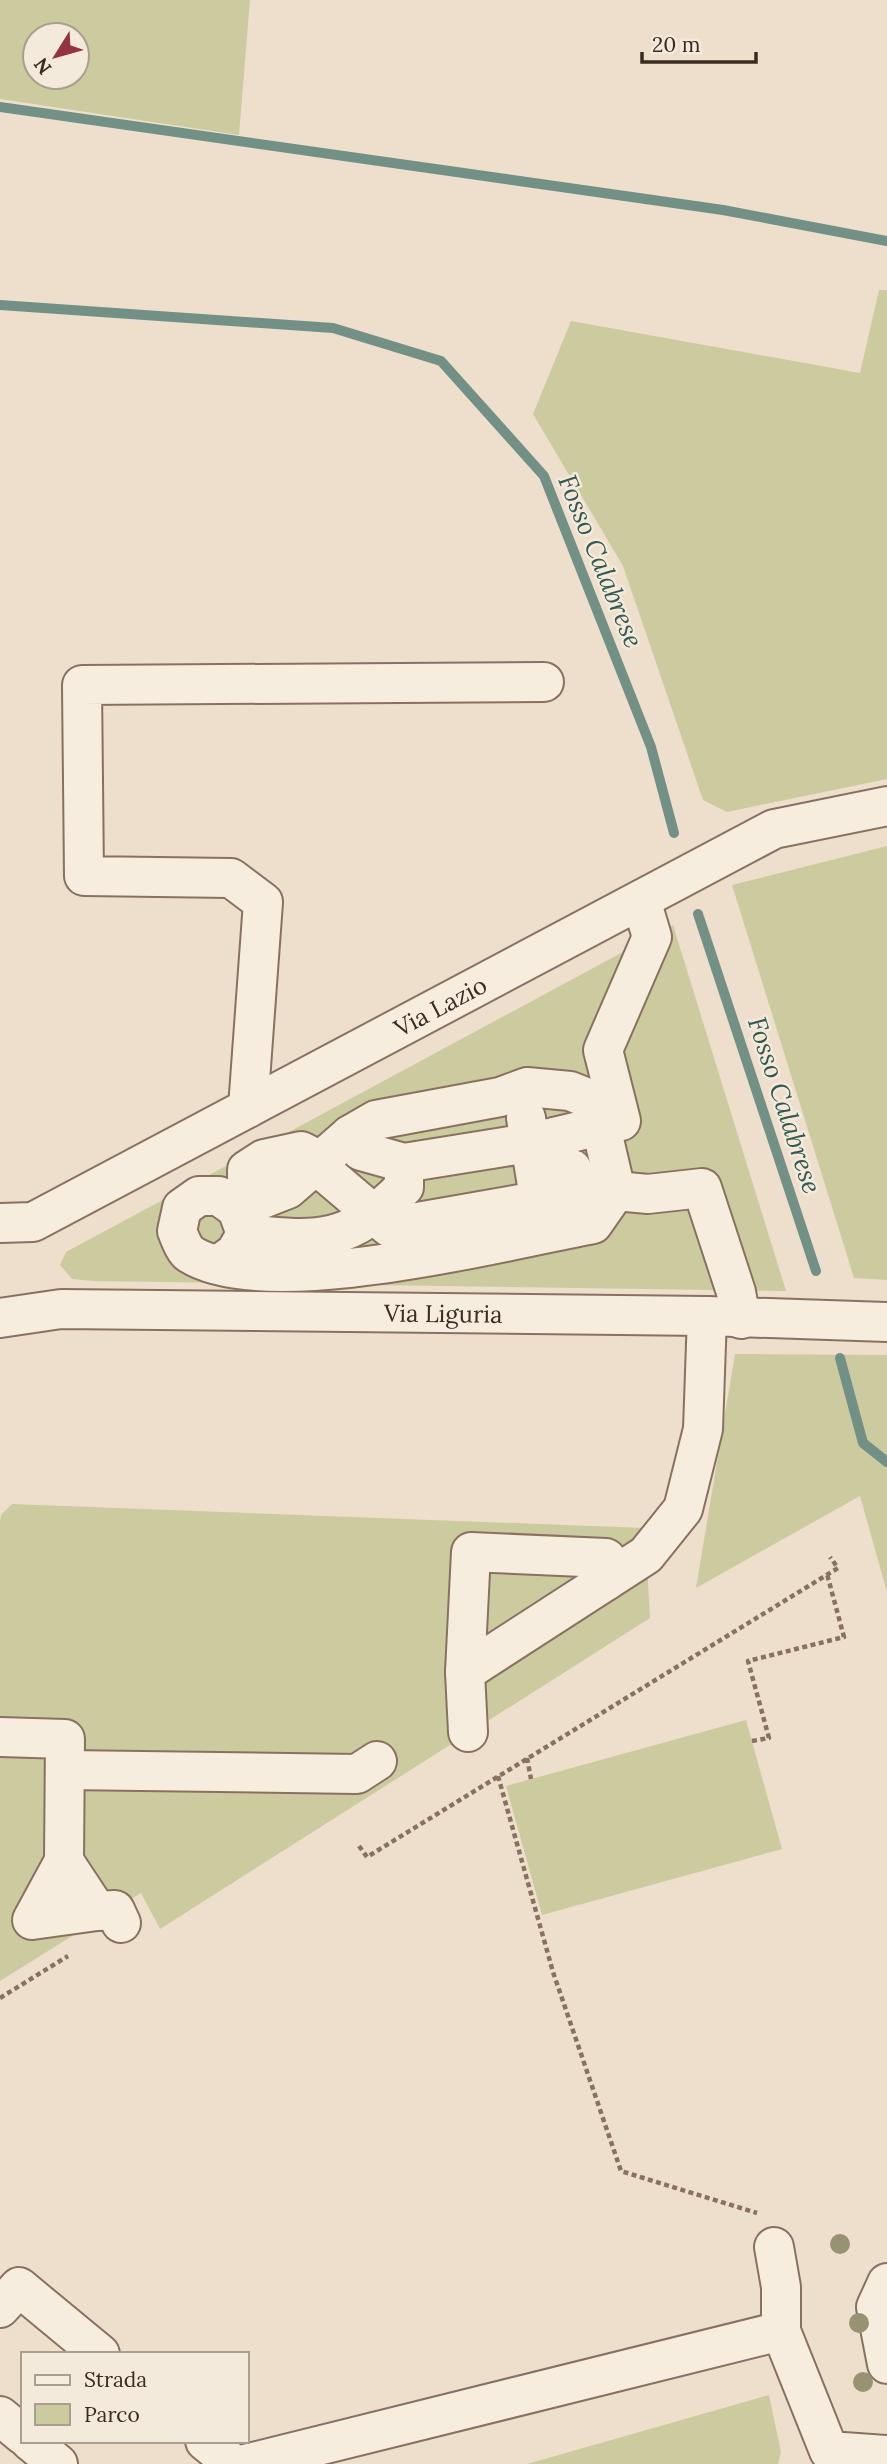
<svg xmlns="http://www.w3.org/2000/svg" width="887" height="2464" font-family="Lora,serif">
<style>
.green{fill:#cbcb9f;fill-rule:evenodd}
.lines{fill:none;stroke-linecap:round;stroke-linejoin:round}
.stream{stroke:#729085;stroke-width:10}
.minor-casing{stroke:#897160;stroke-width:42}
.path{stroke:#897160;stroke-width:4.5;stroke-dasharray:5 3.5;stroke-linecap:butt}
.minor{stroke:#f7eddf;stroke-width:38}
.tree{fill:#979372}
.labels{text-anchor:middle;dominant-baseline:central;stroke-width:5;stroke-linejoin:round;paint-order:stroke}
.street-label{font-size:24px;fill:#3a2b22;stroke:#f4eadb}
.water-label{font-size:26px;font-style:italic;fill:#335952;stroke:#f4eadb}
</style>
<rect width="100%" height="100%" fill="#eddfcb"/>
<path class="green" d="M0 0H250L239 135 0 99ZM35 35H77V77H35Z
M879 290H887V779L727 812 703 800 623 566 533 414 571 321 860 373Z
M887 846V1280L854 1278 732 885Z
M673 925 786 1291 93 1281 72 1279 60 1265 66 1252Z
M735 1354 887 1355V1592L860 1496 696 1588Z
M12 1504 645 1528 650 1618 160 1929 141 1893 0 1981V1523L1 1515Z
M746 1720 782 1849 542 1915 506 1786Z
M769 2395 781 2452 778 2464H527Z"/>
<g class="lines">
<path class="stream" d="M0 107 723 210 887 241
M0 305 333 328 441 361 544 476 651 747 674 833
M698 914 816 1271
M840 1358 863 1443 887 1462"/>
<defs>
<g id="minor">
<path d="M248 1108 263 902 231 878 84 876 82 685 544 682"/>
<path d="M526 1118 541 1210 565 1220"/>
<path d="M350 1135 361 1151 404 1163 529 1143 621 1121 603 1050 652 937 641 900"/>
<path d="M316 1165 389 1227 520 1204"/>
<path d="M283 1169 274 1180 260 1188 247 1183V1170L264 1159 301 1151 321 1161"/>
<path d="M616 1191 648 1194 702 1188 736 1292 741 1319"/>
<path d="M540 1204H565L581 1186 572 1169H558L550 1204"/>
<path id="s1" d="M0 1223 33 1222 774 829 887 806"/>
<path d="M246 1234C321 1242 349 1243 404 1187V1163"/>
<path d="M218 1265 235 1253 246 1234 237 1209 219 1196H199L182 1208 177 1231C180 1238 184 1250 190 1254 266 1302 503 1241 593 1224L616 1191 595 1101 570 1091 527 1087 500 1097 376 1120 350 1135 288 1189 237 1209"/>
<path id="s2" d="M0 1318 61 1309 707 1316 887 1322"/>
<path d="M465 1672 646 1555 683 1509 703 1429 707 1316"/>
<path d="M468 1732 465 1672 471 1552 606 1558V1581"/>
<path d="M0 1737 65 1739 64 1861 97 1911 115 1910 121 1923"/>
<path d="M66 1770 357 1774 377 1761"/>
<path d="M64 1861 32 1920 97 1911"/>
<path d="M774 2247 781 2287V2331"/>
<path d="M887 2283 876 2307 887 2364"/>
<path d="M0 2308 19 2287 100 2354"/>
<path d="M0 2416 23 2435"/>
<path d="M30 2441 58 2464"/>
<path d="M205 2441 233 2464"/>
<path d="M245 2464 781 2331 829 2451 887 2455"/>
</g>
</defs>
<use href="#minor" class="minor-casing"/>
<path class="path" d="M752 1741 769 1738 748 1661 844 1637 827 1574
M527 1758 531 1779
M498 1776 553 1972 621 2171 757 2213
M359 1846 367 1857 838 1568 830 1557
M0 1998 68 1956"/>
<use href="#minor" class="minor"/>
</g>
<g class="tree">
<circle cx="840" cy="2244" r="10"/>
<circle cx="859" cy="2323" r="10"/>
<circle cx="863" cy="2382" r="10"/>
</g>
<g class="labels">
<g class="street-label">
<text stroke="none"><textPath href="#s1" startOffset="494">Via Lazio</textPath></text>
<text stroke="none"><textPath href="#s2" startOffset="444">Via Liguria</textPath></text>
</g>
<g class="water-label">
<text transform="translate(601 561) rotate(68)">Fosso Calabrese</text>
<text transform="translate(785 1105) rotate(72)">Fosso Calabrese</text>
</g>
</g>
<rect x="21" y="2352" width="228" height="91" fill="#f4eadb" stroke="#aa9e91" stroke-width="2"/>
<rect x="35" y="2375" width="35" height="10" fill="#f7eddf" stroke="#aa9e91" stroke-width="2"/>
<text x="84" y="2387" font-size="21" fill="#3a2b22">Strada</text>
<rect x="35" y="2404" width="35" height="21" fill="#cbcb9f" stroke="#aa9e91" stroke-width="2"/>
<text x="84" y="2422" font-size="21" fill="#3a2b22">Parco</text>
<g transform="translate(56 56) rotate(233)"><circle r="33" fill="#f4eadb" stroke="#aa9e91" stroke-width="2"/>
<path d="M0-5L12 26L0 18L-12 26Z" fill="#943440"/>
<text y="-10" font-size="19" font-weight="bold" text-anchor="middle" fill="#3a2b22">N</text>
</g>
<path d="M642 52v10h114v-10" fill="none" stroke="#3a2b22" stroke-width="3.5"/>
<text x="652" y="52" font-size="21" fill="#3a2b22" stroke="#f4eadb" stroke-width="5" paint-order="stroke">20 m</text>
</svg>
